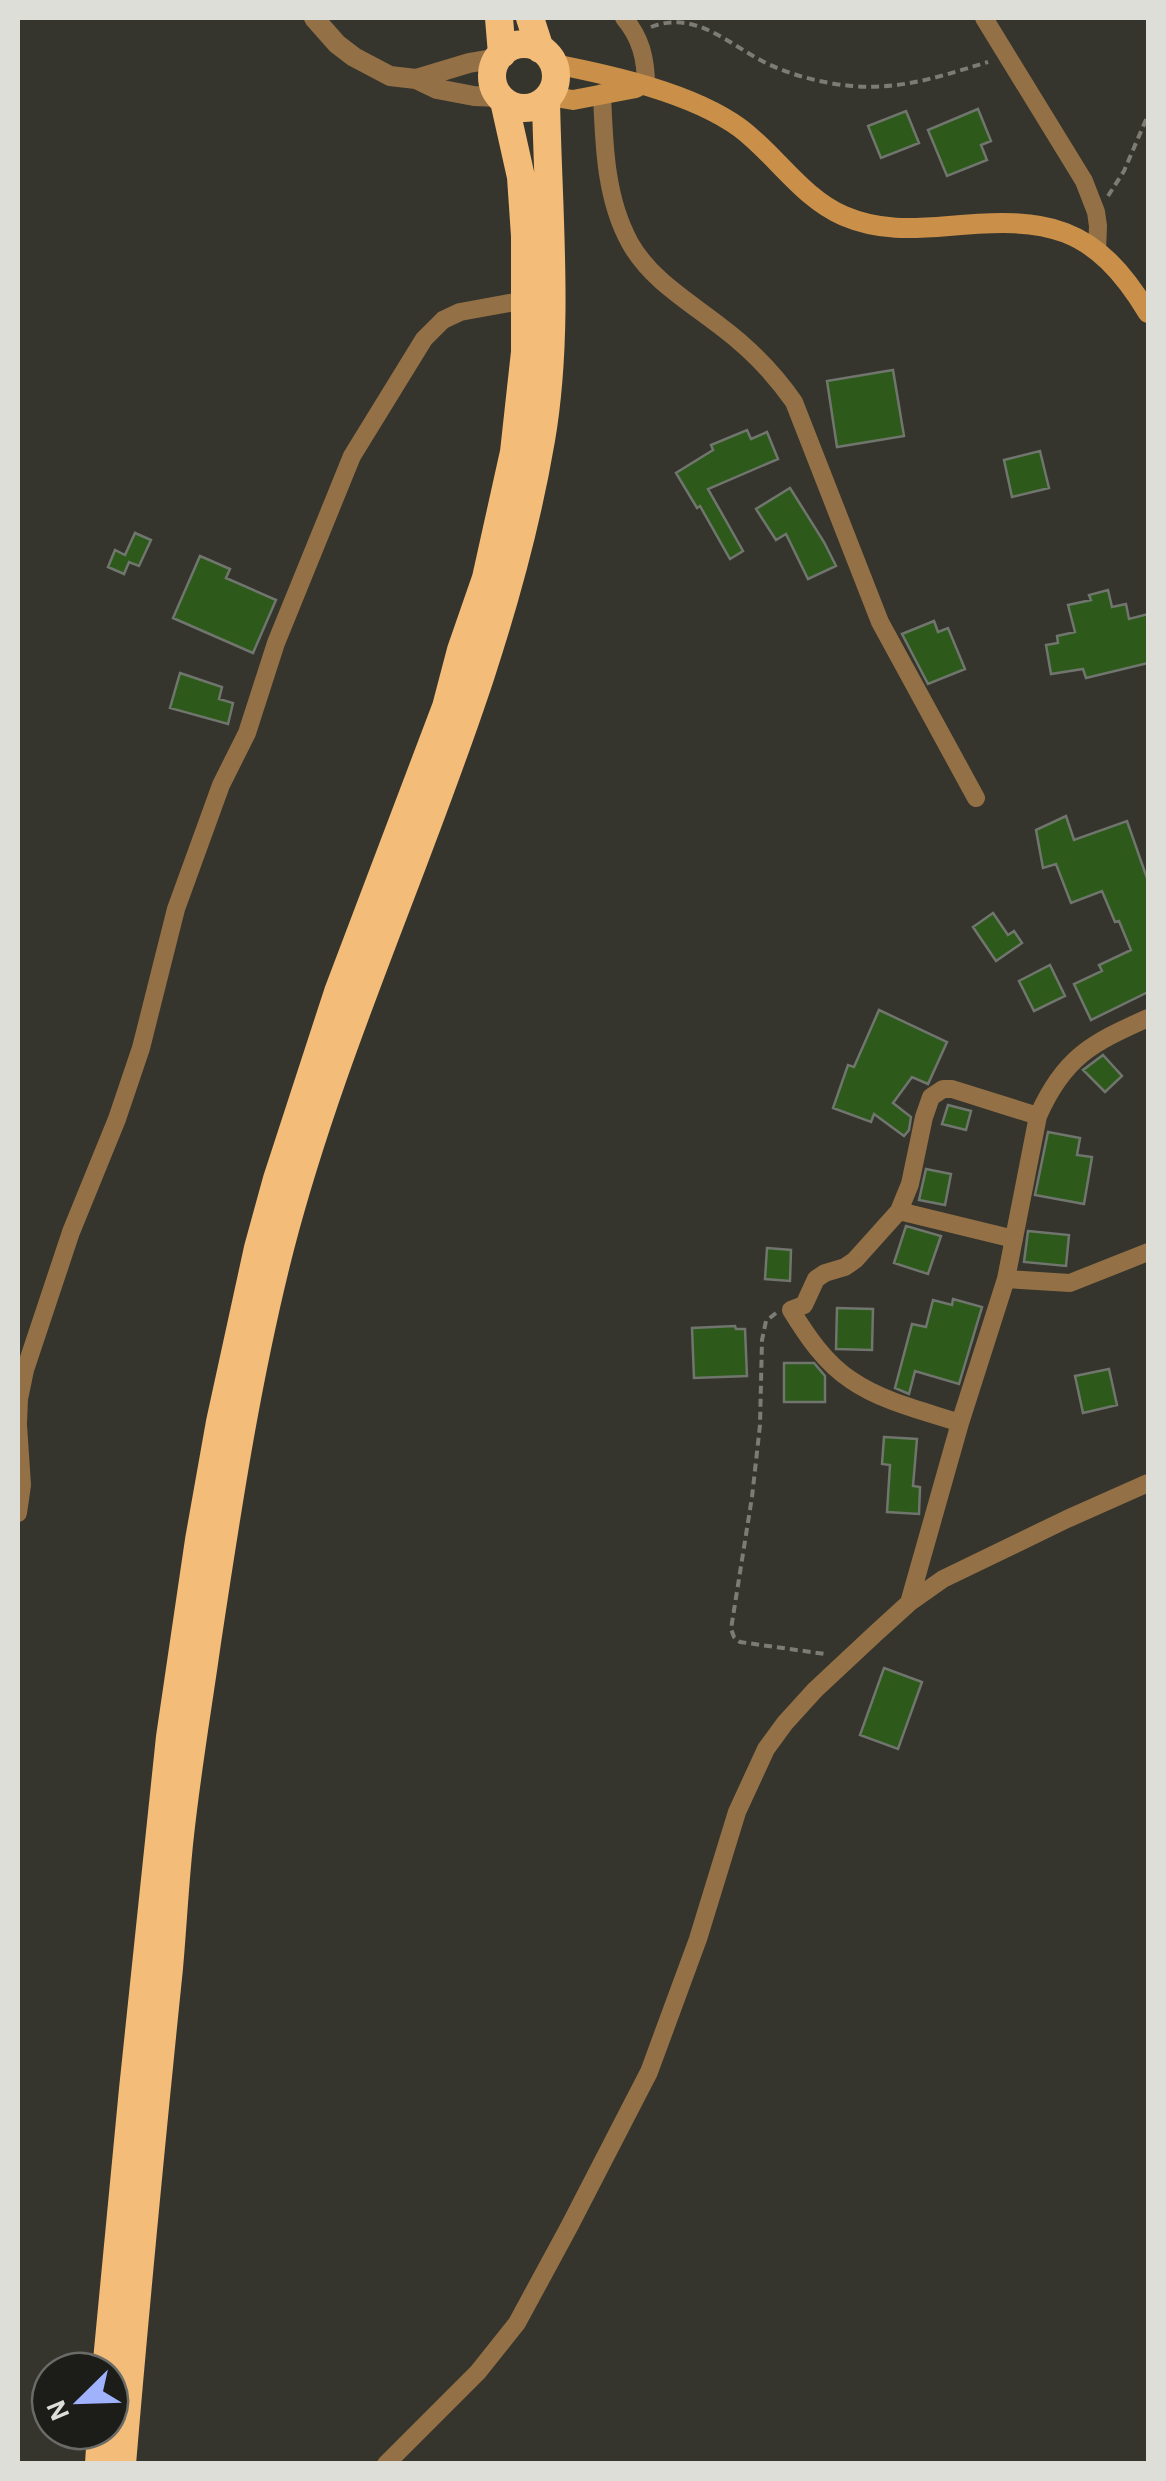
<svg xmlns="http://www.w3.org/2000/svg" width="1166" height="2481" font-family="'Alegreya Sans',sans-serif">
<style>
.building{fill:#2d591b;stroke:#70756e;stroke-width:2.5}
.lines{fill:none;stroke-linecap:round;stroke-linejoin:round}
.path{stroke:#7c7c75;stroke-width:4;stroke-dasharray:8 5;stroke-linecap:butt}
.minor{stroke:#947046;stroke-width:18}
.tertiary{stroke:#947046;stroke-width:20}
.secondary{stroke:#ca904a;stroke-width:20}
.trunk{stroke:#f3bc78;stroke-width:28}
</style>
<rect width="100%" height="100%" fill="#35352d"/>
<path class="building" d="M978 109 991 141 981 145 987 160 947 176 928 130Z
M906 111 919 143 881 158 868 126Z
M893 370 904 436 837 447 827 381Z
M747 430 751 439 767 432 778 459 708 489 743 551 730 559 700 506 697 508 676 473 713 450 711 445Z
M1040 451 1049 488 1012 497 1004 460Z
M790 488 824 542 836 566 808 579 786 534 776 540 756 509Z
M135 533 151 540 139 566 129 562 124 574 108 567 115 550 125 555Z
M200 556 230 569 226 578 276 600 253 653 173 618Z
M1108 590 1112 607 1126 604 1129 619 1148 614V663L1086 678 1083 669 1051 674 1046 645 1058 643 1057 636 1075 632 1068 605 1091 600 1089 595Z
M934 621 938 632 948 628 965 669 928 684 902 634Z
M180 673 222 687 219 699 233 703 228 724 170 708Z
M1066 816 1074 840 1127 821 1148 881V992L1091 1020 1074 984 1102 971 1099 965 1131 950 1119 921 1115 922 1102 891 1071 903 1056 864 1043 868 1036 830Z
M993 913 1008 935 1014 931 1022 943 996 961 973 927Z
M1050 965 1065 996 1034 1011 1019 981Z
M879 1010 947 1042 928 1084 912 1077 893 1103 911 1117 909 1130 904 1136 874 1114 871 1122 833 1108 848 1065 854 1067Z
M1103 1055 1122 1076 1105 1092 1083 1070Z
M948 1105 971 1111 966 1130 942 1124Z
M1048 1132 1080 1138 1077 1155 1092 1157 1084 1204 1035 1195Z
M926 1169 951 1174 945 1205 919 1200Z
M906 1226 941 1236 928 1274 894 1263Z
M1028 1231 1069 1235 1066 1266 1024 1262Z
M767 1248 791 1250 790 1281 765 1279Z
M953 1299 982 1307 959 1384 915 1371 909 1394 895 1388 912 1324 926 1327 933 1300 952 1305Z
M837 1308 873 1309 872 1350 836 1349Z
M735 1326 736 1329H745L747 1376 694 1378 692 1328Z
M784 1363H814L825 1376V1402H784Z
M1109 1369 1117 1405 1083 1413 1075 1376Z
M884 1437 917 1439 913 1486 920 1487 919 1514 887 1512 890 1465 882 1464Z
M884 1668 922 1682 898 1749 860 1735Z"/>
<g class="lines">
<path class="path" d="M651 27C695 10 727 43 764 62 784 72 807 79 830 83 889 94 932 79 988 62
M1108 196 1124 171 1148 115
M776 1313 766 1321 762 1340 760 1425 752 1497 731 1629 734 1637 740 1642 825 1654"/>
<path class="minor" d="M624 18C641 38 646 59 646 86
M984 18 1084 181 1096 212 1098 226 1097 251
M602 93C604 143 605 198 630 243 650 279 688 301 720 326 748 347 774 373 794 402L880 622 976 798
M899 1211 1014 1239
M1006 1279 1070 1283 1148 1252
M18 1423 19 1399 25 1370 71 1232 117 1119 141 1048 176 909 221 785 247 733 276 643 352 456 424 339 443 320 460 312 526 300
M960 1423C924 1411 883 1402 851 1380 825 1363 807 1336 791 1310L804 1305 816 1279 825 1273 845 1267 855 1260 899 1211 910 1184 924 1117 931 1097 943 1089H952L1038 1116
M18 1425 22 1485 18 1513
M909 1603 960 1423 1006 1279 1038 1116C1064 1057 1092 1043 1148 1018
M386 2464 478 2372 517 2323 569 2227 649 2072 698 1939 737 1812 766 1749 785 1723 815 1690 876 1633 909 1603 943 1579 1067 1519 1148 1483"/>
<path class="tertiary" d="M314 18 337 44 354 57 390 76 416 79 437 89 474 96 499 97
M416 79 469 63 498 58"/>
<path class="secondary" d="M554 64C611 75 692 93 740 128 776 155 802 198 844 216 879 231 912 229 949 226 1047 217 1094 224 1148 313
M549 96 573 100 636 88"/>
<path class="trunk" d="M499 18 502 54
M530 18 540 49
M492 76a32 32 0 1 1 64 0a32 32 0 1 1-64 0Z
M106 2371 133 2089 170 1737 199 1540 220 1422 258 1248 277 1179 338 992 446 707 461 650 486 578 514 452 525 352V236L521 177 504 101
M99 2464 101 2431
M122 2464C136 2298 152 2133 169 1968 173 1923 175 1879 180 1835 187 1770 198 1706 207 1642 227 1510 247 1377 280 1248 351 974 493 721 541 440 560 329 548 213 546 100"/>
</g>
<rect width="1166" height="2481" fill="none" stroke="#deded9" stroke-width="40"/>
<g transform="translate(80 2401) rotate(247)"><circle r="48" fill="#1c1c19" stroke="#6a6a66" stroke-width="2.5"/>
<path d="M0-8L18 38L0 25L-18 38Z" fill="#a1b2fd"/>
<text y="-15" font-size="28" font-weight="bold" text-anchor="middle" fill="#deded9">N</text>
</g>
</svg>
